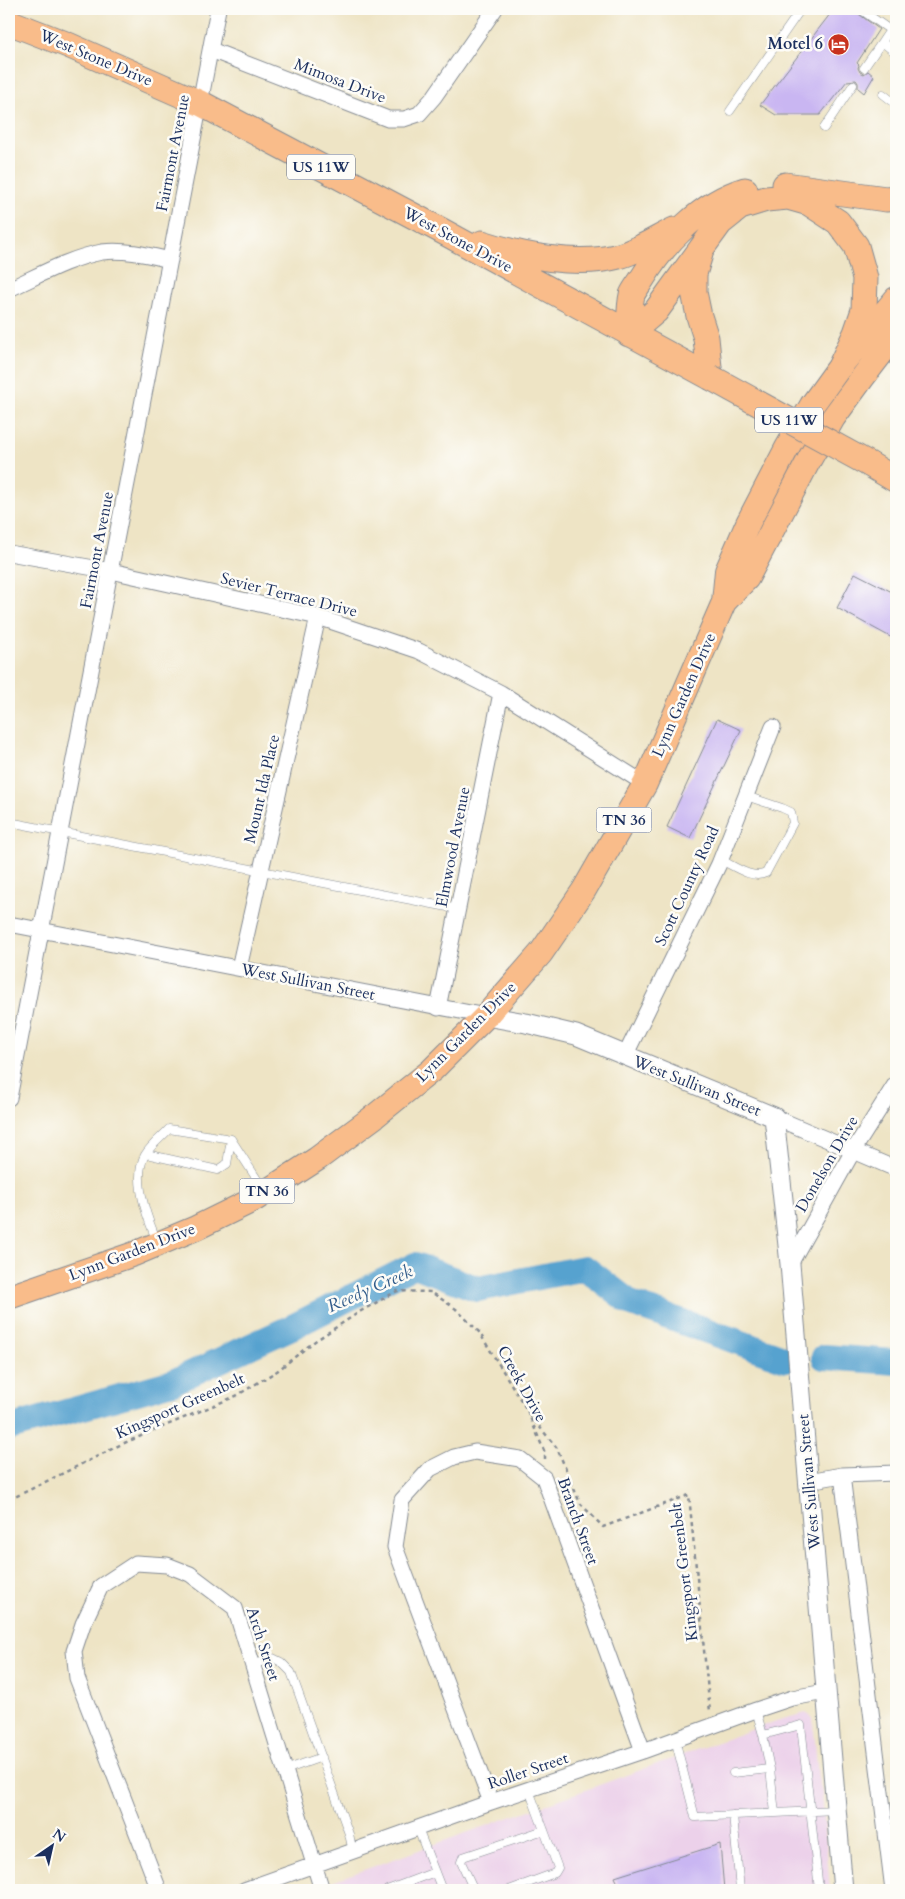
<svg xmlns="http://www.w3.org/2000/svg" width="905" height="1899" font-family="Cardo,serif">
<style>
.built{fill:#ecd1ea}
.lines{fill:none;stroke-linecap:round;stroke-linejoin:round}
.river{stroke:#56a2cf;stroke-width:26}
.building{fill:#c9b6f2}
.service-casing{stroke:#848a92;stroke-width:9}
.minor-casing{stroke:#848a92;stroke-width:17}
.tertiary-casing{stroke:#848a92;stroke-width:21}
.primary-casing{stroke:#848a92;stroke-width:26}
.trunk-casing{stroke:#848a92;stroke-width:27}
.path{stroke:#848a92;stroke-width:2.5;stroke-dasharray:4 4;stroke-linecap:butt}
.service{stroke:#fff;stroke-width:8}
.minor{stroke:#fff;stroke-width:15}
.tertiary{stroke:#fff;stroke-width:19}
.primary{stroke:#f9bc8a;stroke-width:24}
.trunk{stroke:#f9bc8a;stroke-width:25}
.trunk-bridge-casing{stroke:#848a92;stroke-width:27;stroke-linecap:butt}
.trunk-bridge{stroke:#f9bc8a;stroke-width:25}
.labels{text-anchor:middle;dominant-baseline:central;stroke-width:5;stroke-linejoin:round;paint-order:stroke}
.shield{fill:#fdfcf7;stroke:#5f6c8c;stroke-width:1}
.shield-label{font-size:15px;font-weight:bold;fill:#1b2f5e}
.poi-label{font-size:16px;font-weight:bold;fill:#1b2f5e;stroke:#fdfcf7;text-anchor:end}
.street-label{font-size:16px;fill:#1b2f5e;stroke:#fdfcf7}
.water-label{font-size:18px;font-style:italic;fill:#335d8b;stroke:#fdfcf7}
</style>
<rect width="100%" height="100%" fill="#fdfcf7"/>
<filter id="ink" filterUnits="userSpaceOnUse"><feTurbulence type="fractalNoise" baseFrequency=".02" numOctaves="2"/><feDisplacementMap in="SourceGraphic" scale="10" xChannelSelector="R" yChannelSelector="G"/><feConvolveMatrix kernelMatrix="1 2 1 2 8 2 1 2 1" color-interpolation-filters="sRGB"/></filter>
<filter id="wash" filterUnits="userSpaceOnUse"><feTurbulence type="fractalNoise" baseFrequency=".0096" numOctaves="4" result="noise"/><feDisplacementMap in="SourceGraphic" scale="20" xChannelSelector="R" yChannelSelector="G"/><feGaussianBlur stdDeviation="1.12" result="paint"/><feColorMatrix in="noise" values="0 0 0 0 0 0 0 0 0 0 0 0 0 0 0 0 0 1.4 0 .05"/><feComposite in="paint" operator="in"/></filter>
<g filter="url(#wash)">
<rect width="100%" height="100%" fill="#eee4c5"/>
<path class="built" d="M806 1713 813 1718 818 1778 822 1792 830 1890H311L336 1880 779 1720Z"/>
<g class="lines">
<path class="river" d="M824 1357 896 1362
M9 1428 173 1382 294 1326 415 1265 478 1289 585 1268 632 1304 786 1359"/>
</g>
<g id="blocks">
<path class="building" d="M834 9H852L879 29 857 63 859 65 858 68 860 72 864 74 868 71 874 76 864 93 858 88V83L856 80 847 81 820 115H776L760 105Z
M855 573 896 594V640L837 608Z
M717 719 741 730 690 838 667 827Z
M720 1844 724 1890H621L615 1877Z"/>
</g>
</g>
<g filter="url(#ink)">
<use href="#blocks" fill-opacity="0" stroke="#848a92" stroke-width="1"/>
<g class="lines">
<defs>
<path id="service" d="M860 9 890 30 882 42
M864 68 882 42 896 53
M883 94 896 104
M730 111 801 9
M824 128 853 85
M9 822 458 909
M721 860C734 866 752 880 766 873L793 823 791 812 782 808 746 796
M146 1154 218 1170 227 1164 231 1139
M157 1241C147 1218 132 1178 145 1155 151 1145 162 1137 169 1129L231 1139 264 1190
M252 1665 273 1658 281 1662 291 1672 349 1834 353 1852
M756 1710 763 1735
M675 1739 695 1817 835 1810
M285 1770 322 1757
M733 1773 770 1769
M775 1813 770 1769 763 1735 801 1725 819 1890
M733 1815 740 1890
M418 1829 442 1890
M387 1890 435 1872
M474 1890 461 1862 463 1857 544 1830
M509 1890 555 1873 558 1868 529 1790"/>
<path id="minor" d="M211 50 388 119H404L419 114 434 97 495 9
M9 289C38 276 69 258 102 252 124 249 148 255 170 260
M9 553 111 571 318 617 419 651 501 693 645 784
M9 924 486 1016
M239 968 318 617
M438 1008 501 693
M625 1056 719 864 773 727
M9 1098 218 9
M774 1117 896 1169
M790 1264 853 1151 896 1083
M842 1475 893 1890
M809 1481 842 1475 896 1473
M491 1802 395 1547 402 1500 430 1469 454 1457 475 1452 520 1459 544 1478 643 1751
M159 1890 77 1678 74 1651 83 1624 101 1586 136 1563 167 1565 190 1574 235 1608 322 1890
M244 1890 491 1802 643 1751 756 1710 792 1698 825 1692"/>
<path id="tertiary" d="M486 1016 526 1023 576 1035 774 1117 790 1264 843 1890"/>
<path id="primary" d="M724 602 727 571 748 523 787 448 812 405 841 365 896 299
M9 1297 134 1254 196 1228 255 1199 317 1159 375 1116 432 1070 486 1016 541 953 584 890 645 784 724 602 747 578 809 460 833 418 863 377 896 334"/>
<path id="trunk" d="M9 22 68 45 200 103 442 231 710 377
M785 185 886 199 896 198
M482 243C522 256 578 267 619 256 638 251 656 239 674 230
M700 254 694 274V292L699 316 706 338 710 377
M629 334 656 311 720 223 740 207 766 199 788 197 809 203 838 222 856 246 865 278 864 310 856 333 841 365
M629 334C630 322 629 307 632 295 634 290 639 284 642 279 665 241 702 203 745 190
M869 464 896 480"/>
</defs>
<use href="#service" class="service-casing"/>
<use href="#minor" class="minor-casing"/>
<use href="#tertiary" class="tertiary-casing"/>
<use href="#primary" class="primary-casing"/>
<use href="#trunk" class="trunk-casing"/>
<path class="path" d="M529 1414 557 1448 580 1503 603 1527 689 1495 710 1712
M9 1500 122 1444 236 1396 277 1371 315 1341 361 1311 397 1291 431 1292 456 1309 479 1332 527 1410 545 1453V1459"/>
<use href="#service" class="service"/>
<use href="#minor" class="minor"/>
<use href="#tertiary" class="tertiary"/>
<use href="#primary" class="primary"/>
<use href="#trunk" class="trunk"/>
<defs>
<path id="trunk-bridge" d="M710 377 869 464"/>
</defs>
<use href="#trunk-bridge" class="trunk-bridge-casing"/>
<use href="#trunk-bridge" class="trunk-bridge"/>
</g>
</g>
<defs>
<symbol id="hotel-disc" viewBox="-11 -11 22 22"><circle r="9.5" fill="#c8321e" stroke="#fdfcf7"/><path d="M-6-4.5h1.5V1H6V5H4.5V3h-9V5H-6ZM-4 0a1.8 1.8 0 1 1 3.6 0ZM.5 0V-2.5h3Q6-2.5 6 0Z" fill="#fff"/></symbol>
</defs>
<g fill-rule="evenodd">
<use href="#hotel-disc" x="826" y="32" width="25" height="25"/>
</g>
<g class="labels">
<g class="shield">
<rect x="287" y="154.5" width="68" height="25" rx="4"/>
<rect x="755" y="407.5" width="68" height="25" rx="4"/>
<rect x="596.5" y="807.5" width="55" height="25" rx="4"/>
<rect x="239.5" y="1178.5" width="55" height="25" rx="4"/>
</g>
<g class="shield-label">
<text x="321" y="167">US 11W</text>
<text x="789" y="420">US 11W</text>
<text x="624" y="820">TN 36</text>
<text x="267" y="1191">TN 36</text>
</g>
<g class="poi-label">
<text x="823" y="44">Motel 6</text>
</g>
<g class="street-label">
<text transform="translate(96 58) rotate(23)">West Stone Drive</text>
<text transform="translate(340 81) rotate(21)">Mimosa Drive</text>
<text transform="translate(173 153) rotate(-79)">Fairmont Avenue</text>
<text transform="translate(458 240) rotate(28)">West Stone Drive</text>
<text transform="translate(97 550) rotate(-79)">Fairmont Avenue</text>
<text transform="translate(289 595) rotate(14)">Sevier Terrace Drive</text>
<text transform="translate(684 695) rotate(-66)">Lynn Garden Drive</text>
<text transform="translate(262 789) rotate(-77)">Mount Ida Place</text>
<text transform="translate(453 847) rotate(-79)">Elmwood Avenue</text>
<text transform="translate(687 886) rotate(-65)">Scott County Road</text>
<text transform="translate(308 982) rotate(11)">West Sullivan Street</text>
<text transform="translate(466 1032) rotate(-45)">Lynn Garden Drive</text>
<text transform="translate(697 1086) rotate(22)">West Sullivan Street</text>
<text transform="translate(827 1164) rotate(-60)">Donelson Drive</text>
<text transform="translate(132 1252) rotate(-21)">Lynn Garden Drive</text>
<text transform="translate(522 1384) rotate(61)">Creek Drive</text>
<text transform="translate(180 1406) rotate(-24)">Kingsport Greenbelt</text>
<text transform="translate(809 1482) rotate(-95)">West Sullivan Street</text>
<text transform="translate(578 1521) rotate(70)">Branch Street</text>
<text transform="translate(684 1572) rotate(-97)">Kingsport Greenbelt</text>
<text transform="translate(263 1644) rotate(72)">Arch Street</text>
<text transform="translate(528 1771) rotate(-19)">Roller Street</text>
</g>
<g class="water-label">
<text transform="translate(370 1289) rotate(-24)">Reedy Creek</text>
</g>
</g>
<rect width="905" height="1899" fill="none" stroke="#fdfcf7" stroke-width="30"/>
<g transform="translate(52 1846) rotate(34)" stroke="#fdfcf7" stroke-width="4" paint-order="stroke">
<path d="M0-4L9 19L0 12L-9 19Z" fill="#1b2f5e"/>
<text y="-8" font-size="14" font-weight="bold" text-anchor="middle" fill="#1b2f5e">N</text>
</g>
</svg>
